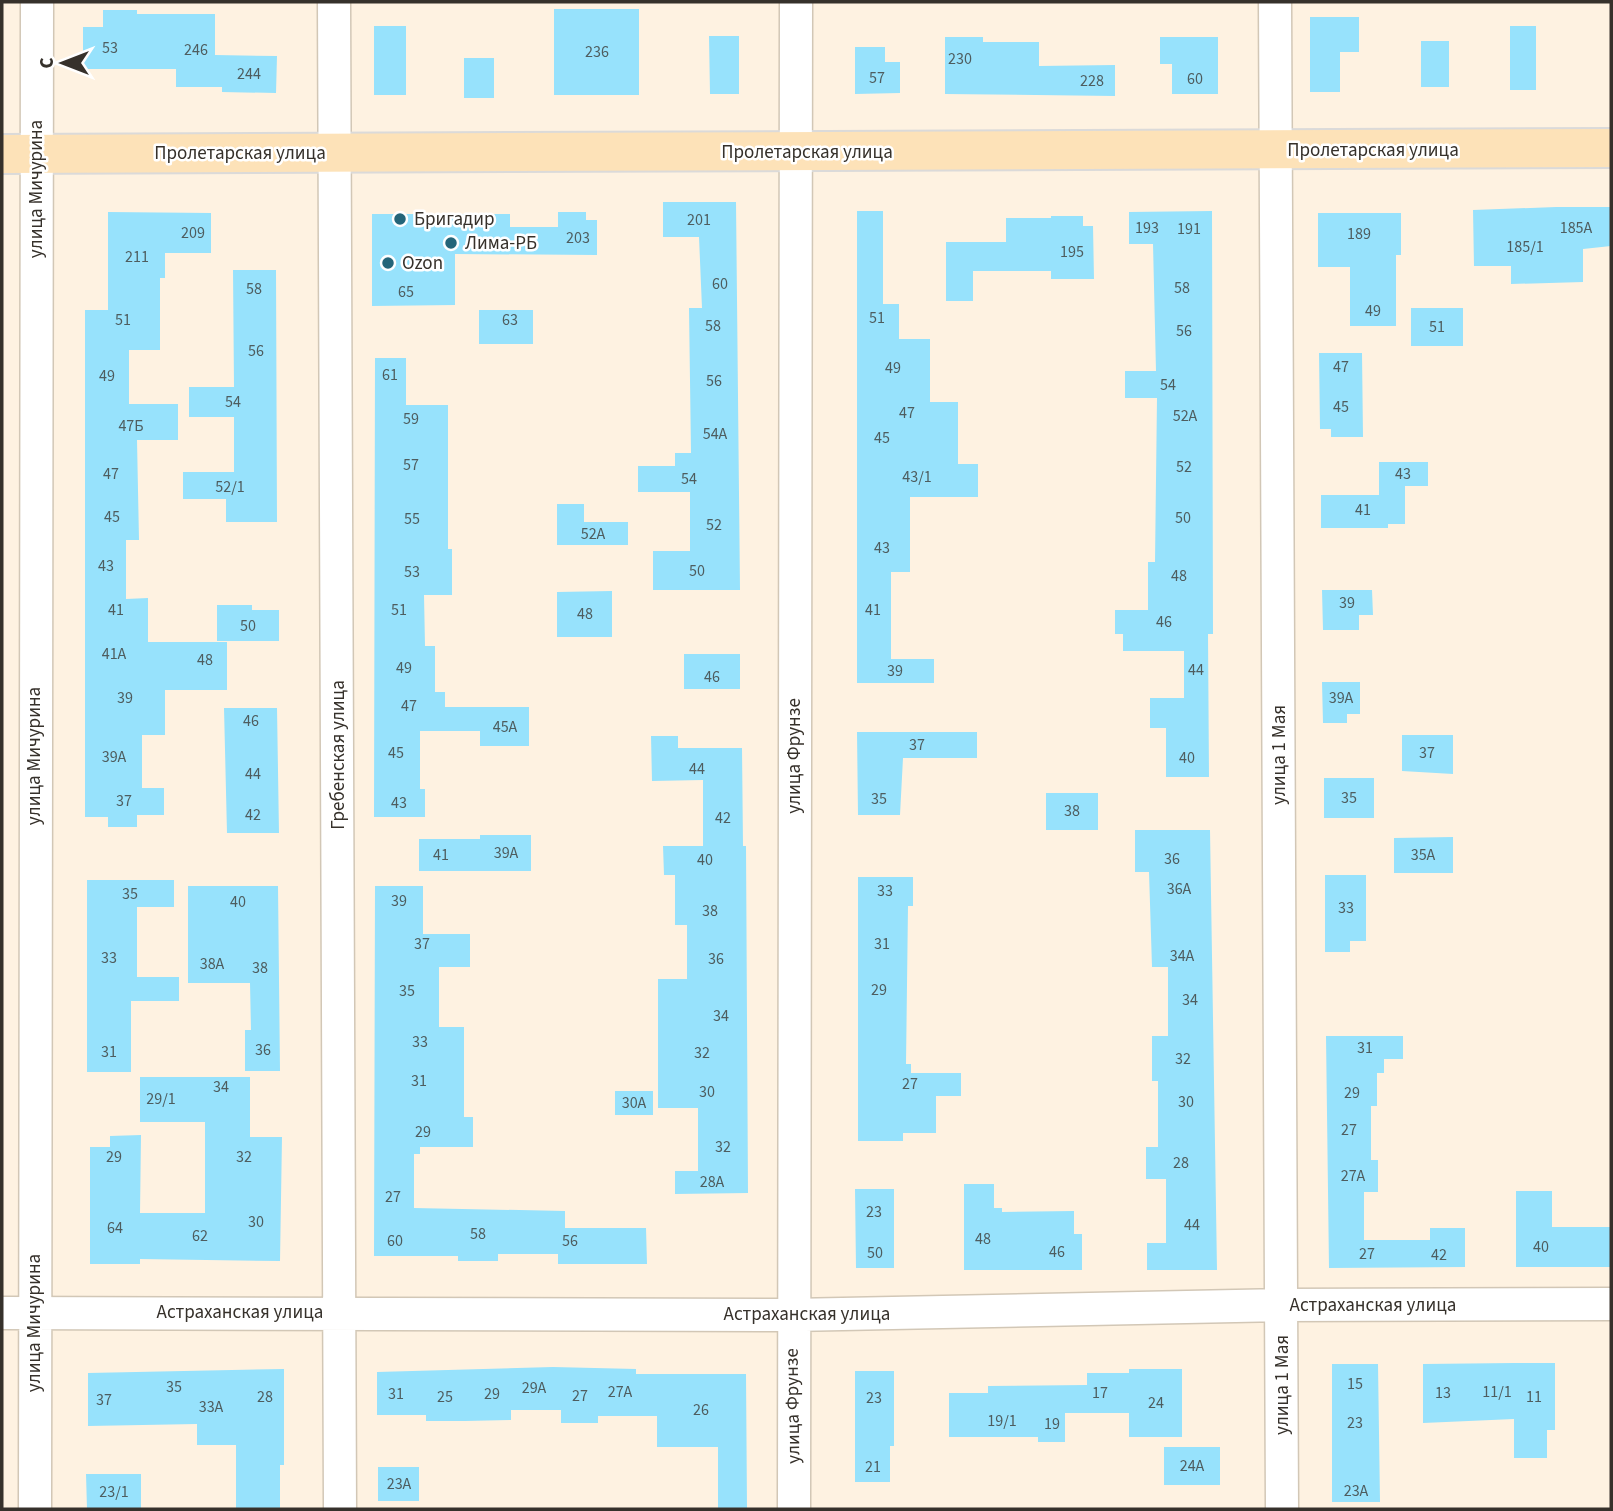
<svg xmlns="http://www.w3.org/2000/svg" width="1613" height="1511" font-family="'Source Sans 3',sans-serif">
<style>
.building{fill:#97e2fc}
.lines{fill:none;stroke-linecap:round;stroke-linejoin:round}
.minor-casing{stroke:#d2c7b6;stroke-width:35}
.major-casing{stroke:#dbdad9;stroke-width:42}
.minor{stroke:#fff;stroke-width:32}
.major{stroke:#fde2b8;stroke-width:38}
.poi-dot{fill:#246579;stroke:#fff;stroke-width:2.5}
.labels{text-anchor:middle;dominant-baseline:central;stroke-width:5;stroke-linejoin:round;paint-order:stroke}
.number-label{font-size:16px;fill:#4e5d5f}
.street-label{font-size:19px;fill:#36312b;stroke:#fff}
.poi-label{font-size:19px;fill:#36312b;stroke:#fff;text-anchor:start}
</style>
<rect width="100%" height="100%" fill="#fef2e1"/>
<path class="building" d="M554 9H639V95H554Z
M103 10H137V14H215V55L277 56 276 93 222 92V87H176V69H83V27H103Z
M1310 17H1359V52H1340V92H1310Z
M374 26H406V95H374Z
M1510 26H1536V90H1510Z
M709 36H739V94H710Z
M945 37H983V42H1039V66L1115 65V96L945 94Z
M1160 37H1218V94H1172V64H1160Z
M1421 41H1449V87H1421Z
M855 47H885V62H900V93L855 94Z
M464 58H494V98H464Z
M663 202H736L740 590H653V551H690V492H638V466H675V453H691L689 308H702L699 237H663Z
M1556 207H1611V246L1583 249V282L1511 284V266H1474L1473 210Z
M857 211H883V304H899V339H930V402H958V464H978V497H910V572H891V659H934V683H857Z
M1212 211 1213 634H1208L1209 777H1166V728H1150V698H1184V651H1123V634H1115V610H1148V562H1155L1157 398H1125V371H1156L1153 244H1129V212Z
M108 212 211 213V253H165V278H160V350H129V404H178V440H137L139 540H126V599L148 598V642H227V690H165V735H142V788H164V815H137V827H108V817H85V310H108Z
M558 212H586V220H597V255L455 254V305L372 306V214H510V227H558Z
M1318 213H1401V255H1396V326H1350V267H1318Z
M1051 216H1083V226H1093L1094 279H1051V271H973V301H946V242H1006V218H1051Z
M233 270H276L277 522H226V499H183V472H234V417H189V387H234Z
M1411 308H1463V346H1411Z
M479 310H533V344H479Z
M1319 353H1362L1363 437H1331V429H1320Z
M375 358H406V405H448V549H452V595H424L425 646H435V692H445V707H529V746H480V731H420V789H425V817H374Z
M1379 462H1428V486H1405V524H1388V528H1321V495H1379Z
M557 504H584V522H628V545H557Z
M1322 590H1372L1373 615H1359V630H1323Z
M612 591V637H557V592Z
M217 605H252V610H279V641H217Z
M684 654H740V689H684Z
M1322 682H1360V714H1347V723H1323Z
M224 708H277L279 833H227Z
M857 732H977V758H903L900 815H858Z
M1402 735H1453V774L1402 771Z
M651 736H678V748H742L743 846H746L748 1193 675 1194V1171H698V1108H658V979H687V925H675V875H664L663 846H703V780L652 781Z
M1324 778H1374V818H1324Z
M1046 793H1098V830H1046Z
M1135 830H1210L1217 1270H1147V1243H1166V1179H1146V1147H1158V1081H1152V1036H1168V967H1152L1149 872H1135Z
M480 835H531V871H419V839H480Z
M1453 837V873H1394V838Z
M1325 875H1366V941H1350V952H1325Z
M858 877H913V906H908L906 1064H911V1073H961V1096H936V1133H903V1141H858Z
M87 880H174V907H137V977H179V1001H131V1072H87Z
M188 886H278L280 1071H245V1030H251L250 983H188Z
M375 886H423V934H470V967H439V1027H464V1117H473V1147H420V1154H414V1208L565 1211V1228H646L647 1264H558V1254H498V1261H458V1256H374Z
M1326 1036H1403V1059H1384V1073H1377V1106H1371V1160H1378V1192H1364V1240H1430V1228H1465V1267L1329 1268Z
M140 1077H250V1137H282L280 1261 140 1259V1264H90V1147H110V1136L141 1135 140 1213H205V1122H140Z
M615 1091H653V1115H615Z
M964 1184H994V1208H1002V1212L1074 1211V1234H1082V1270H964Z
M855 1189H894V1268H856Z
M1516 1191H1552V1227H1611V1267H1516Z
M1514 1363H1555V1430H1547V1458H1514V1419L1423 1423V1364Z
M1332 1364H1378L1380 1502H1332Z
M553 1367 636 1369V1374H746L747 1509H718V1447H657V1416H598V1423H561V1410H511V1420L465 1421H426V1415H377V1372Z
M284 1369V1465H280V1509H236V1445H197V1424L88 1426V1373Z
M1129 1369H1182V1437H1129V1413H1065V1442H1038V1437H949V1393H988V1386L1087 1385V1373H1129Z
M855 1371H894V1446H890V1482H855Z
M1164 1447H1220V1485H1164Z
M378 1467H419V1501H378Z
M86 1474H141V1509H87Z"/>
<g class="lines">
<defs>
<path id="minor" d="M334 2 340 1509
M1275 2 1282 1509
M2 1313 792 1315 1282 1305 1611 1304
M35 1509 37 2
M794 1509 796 2"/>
<path id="major" d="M2 154 1611 148"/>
</defs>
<use href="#minor" class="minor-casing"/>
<use href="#major" class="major-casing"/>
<use href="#minor" class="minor"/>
<use href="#major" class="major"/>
</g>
<g class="poi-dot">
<circle cx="400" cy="219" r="7"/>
<circle cx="451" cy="243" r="7"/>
<circle cx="388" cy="263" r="7"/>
</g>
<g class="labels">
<g class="number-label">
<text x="110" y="48">53</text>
<text x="196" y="50">246</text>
<text x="597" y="52">236</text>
<text x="960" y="59">230</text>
<text x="249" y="74">244</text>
<text x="877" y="78">57</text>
<text x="1195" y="79">60</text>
<text x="1092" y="81">228</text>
<text x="699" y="220">201</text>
<text x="1147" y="228">193</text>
<text x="1576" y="228">185А</text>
<text x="1189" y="229">191</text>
<text x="193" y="233">209</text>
<text x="1359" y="234">189</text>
<text x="578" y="238">203</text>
<text x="1525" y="247">185/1</text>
<text x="1072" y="252">195</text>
<text x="137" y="257">211</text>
<text x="720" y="284">60</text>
<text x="1182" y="288">58</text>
<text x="254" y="289">58</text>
<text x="406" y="292">65</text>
<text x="1373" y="311">49</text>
<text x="877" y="318">51</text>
<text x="123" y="320">51</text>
<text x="510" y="320">63</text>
<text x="713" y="326">58</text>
<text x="1437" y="327">51</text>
<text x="1184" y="331">56</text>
<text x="256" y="351">56</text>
<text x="1341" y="367">47</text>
<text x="893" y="368">49</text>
<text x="390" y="375">61</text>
<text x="107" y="376">49</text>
<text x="714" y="381">56</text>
<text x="1168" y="385">54</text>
<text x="233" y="402">54</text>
<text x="1341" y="407">45</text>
<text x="907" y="413">47</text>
<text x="1185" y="416">52А</text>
<text x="411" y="419">59</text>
<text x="131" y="426">47Б</text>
<text x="715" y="434">54А</text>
<text x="882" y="438">45</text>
<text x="411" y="465">57</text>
<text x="1184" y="467">52</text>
<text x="111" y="474">47</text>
<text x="1403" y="474">43</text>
<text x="917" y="477">43/1</text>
<text x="689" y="479">54</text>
<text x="230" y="487">52/1</text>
<text x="1363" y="510">41</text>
<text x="112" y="517">45</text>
<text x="1183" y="518">50</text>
<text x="412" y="519">55</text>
<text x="714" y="525">52</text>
<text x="593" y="534">52А</text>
<text x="882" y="548">43</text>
<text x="106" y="566">43</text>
<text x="697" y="571">50</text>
<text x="412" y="572">53</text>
<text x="1179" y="576">48</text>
<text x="1347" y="603">39</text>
<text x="116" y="610">41</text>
<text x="399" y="610">51</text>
<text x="873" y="610">41</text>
<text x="585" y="614">48</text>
<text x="1164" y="622">46</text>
<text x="248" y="626">50</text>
<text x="114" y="654">41А</text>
<text x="205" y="660">48</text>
<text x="404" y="668">49</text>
<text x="1196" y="670">44</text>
<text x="895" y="671">39</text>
<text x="712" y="677">46</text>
<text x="125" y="698">39</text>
<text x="1341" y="698">39А</text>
<text x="409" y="706">47</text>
<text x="251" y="721">46</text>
<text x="505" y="727">45А</text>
<text x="917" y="745">37</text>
<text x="396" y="753">45</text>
<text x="1427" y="753">37</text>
<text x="114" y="757">39А</text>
<text x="1187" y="758">40</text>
<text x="697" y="769">44</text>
<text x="253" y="774">44</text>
<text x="1349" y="798">35</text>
<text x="879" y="799">35</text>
<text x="124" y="801">37</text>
<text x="399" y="803">43</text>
<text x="1072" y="811">38</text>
<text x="253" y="815">42</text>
<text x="723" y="818">42</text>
<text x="506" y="853">39А</text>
<text x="441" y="855">41</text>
<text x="1423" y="855">35А</text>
<text x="1172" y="859">36</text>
<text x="705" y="860">40</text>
<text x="1179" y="889">36А</text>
<text x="885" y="891">33</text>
<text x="130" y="894">35</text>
<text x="399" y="901">39</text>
<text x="238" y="902">40</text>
<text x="1346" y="908">33</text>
<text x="710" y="911">38</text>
<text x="422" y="944">37</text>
<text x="882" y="944">31</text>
<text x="1182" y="956">34А</text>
<text x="109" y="958">33</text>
<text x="716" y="959">36</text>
<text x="212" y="964">38А</text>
<text x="260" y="968">38</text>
<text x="879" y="990">29</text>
<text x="407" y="991">35</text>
<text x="1190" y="1000">34</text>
<text x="721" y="1016">34</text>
<text x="420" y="1042">33</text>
<text x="1365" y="1048">31</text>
<text x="263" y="1050">36</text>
<text x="109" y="1052">31</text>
<text x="702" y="1053">32</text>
<text x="1183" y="1059">32</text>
<text x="419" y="1081">31</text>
<text x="910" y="1084">27</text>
<text x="221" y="1087">34</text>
<text x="707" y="1092">30</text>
<text x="1352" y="1093">29</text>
<text x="161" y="1099">29/1</text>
<text x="1186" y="1102">30</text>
<text x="634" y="1103">30А</text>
<text x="1349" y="1130">27</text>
<text x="423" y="1132">29</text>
<text x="723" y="1147">32</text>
<text x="114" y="1157">29</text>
<text x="244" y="1157">32</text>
<text x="1181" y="1163">28</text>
<text x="1353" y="1176">27А</text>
<text x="712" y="1182">28А</text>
<text x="393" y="1197">27</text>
<text x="874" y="1212">23</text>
<text x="256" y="1222">30</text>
<text x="1192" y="1225">44</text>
<text x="115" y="1228">64</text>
<text x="478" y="1234">58</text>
<text x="200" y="1236">62</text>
<text x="983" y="1239">48</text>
<text x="395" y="1241">60</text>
<text x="570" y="1241">56</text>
<text x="1541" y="1247">40</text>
<text x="1057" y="1252">46</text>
<text x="875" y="1253">50</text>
<text x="1367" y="1254">27</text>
<text x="1439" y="1255">42</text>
<text x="1355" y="1384">15</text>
<text x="174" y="1387">35</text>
<text x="534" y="1388">29А</text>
<text x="620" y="1392">27А</text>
<text x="1497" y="1392">11/1</text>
<text x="1100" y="1393">17</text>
<text x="1443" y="1393">13</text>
<text x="396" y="1394">31</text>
<text x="492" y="1394">29</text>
<text x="580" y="1396">27</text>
<text x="265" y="1397">28</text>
<text x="445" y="1397">25</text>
<text x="1534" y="1397">11</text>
<text x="874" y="1398">23</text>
<text x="104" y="1400">37</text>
<text x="1156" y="1403">24</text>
<text x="211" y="1407">33А</text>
<text x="701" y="1410">26</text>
<text x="1002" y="1421">19/1</text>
<text x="1355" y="1423">23</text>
<text x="1052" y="1424">19</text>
<text x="1192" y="1466">24А</text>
<text x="873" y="1467">21</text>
<text x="399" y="1484">23А</text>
<text x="1356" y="1491">23А</text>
<text x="114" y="1492">23/1</text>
</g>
<g class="street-label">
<text x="1373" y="150">Пролетарская улица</text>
<text x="807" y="152">Пролетарская улица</text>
<text x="240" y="153">Пролетарская улица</text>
<text transform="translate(36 189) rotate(-90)">улица Мичурина</text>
<text transform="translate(338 755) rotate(-90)">Гребенская улица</text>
<text transform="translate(1279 755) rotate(-90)">улица 1 Мая</text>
<text transform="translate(34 756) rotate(-90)">улица Мичурина</text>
<text transform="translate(794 756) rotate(-90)">улица Фрунзе</text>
<text x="1373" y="1305">Астраханская улица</text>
<text x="240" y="1312">Астраханская улица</text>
<text x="807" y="1314">Астраханская улица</text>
<text transform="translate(34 1323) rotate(-90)">улица Мичурина</text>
<text transform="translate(1282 1385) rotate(-90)">улица 1 Мая</text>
<text transform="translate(793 1406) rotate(-91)">улица Фрунзе</text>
</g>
<g class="poi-label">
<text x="414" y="219">Бригадир</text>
<text x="465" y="243">Лима-РБ</text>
<text x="402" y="263">Ozon</text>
</g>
</g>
<rect width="1613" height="1511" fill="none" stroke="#36312b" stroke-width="7"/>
<g transform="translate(63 63) rotate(270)" stroke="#ffffff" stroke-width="5" paint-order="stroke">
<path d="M0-5L12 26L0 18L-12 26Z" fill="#36312b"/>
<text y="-10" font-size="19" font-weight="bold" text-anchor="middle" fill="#36312b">С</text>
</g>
</svg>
